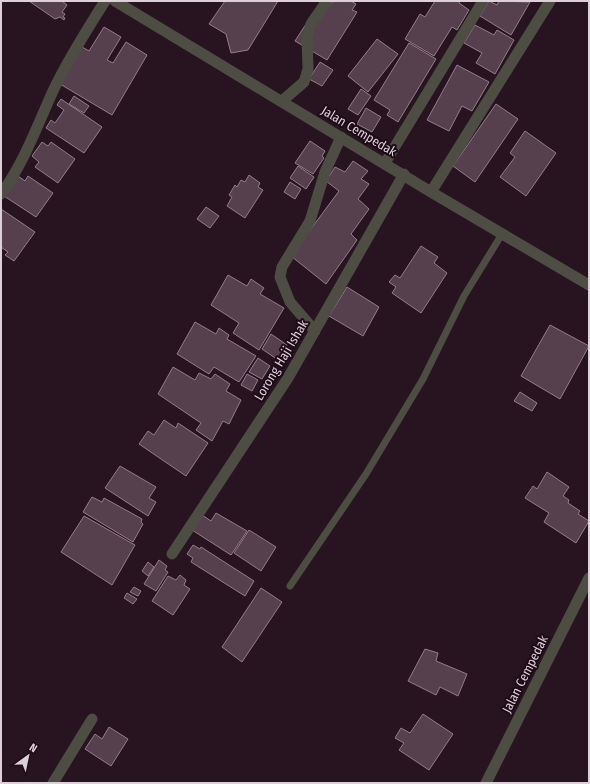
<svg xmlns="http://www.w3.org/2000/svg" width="590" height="784" font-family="'Fira Sans Condensed',sans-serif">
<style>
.building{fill:#57404e;stroke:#957c8b}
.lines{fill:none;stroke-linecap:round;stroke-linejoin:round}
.service{stroke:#4d4d43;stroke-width:7}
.minor{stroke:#4d4d43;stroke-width:11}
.labels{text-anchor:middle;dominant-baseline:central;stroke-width:4;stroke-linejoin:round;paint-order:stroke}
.street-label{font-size:13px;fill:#ded0d8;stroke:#1d0b17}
</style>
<rect width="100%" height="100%" fill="#271420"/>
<path class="building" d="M29 1H62L67 5 62 12 65 14 63 17 65 18 64 20 60 17 55 19Z
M225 1H278L248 50 231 53 226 34 209 24Z
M321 1 332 3 333 1H351L356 4 352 10 357 12 327 60 295 41Z
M435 1H460L459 3 469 10 457 30 452 27 434 56 405 39 420 14 425 17Z
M489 1 497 5 499 1 530 2 511 35 480 16Z
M475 25 494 35 497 30 514 40 495 74 476 63 482 53 464 43Z
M104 27 121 37 107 60 113 63 126 42 147 55 112 115 60 84 82 47 89 51Z
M377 39 398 54 368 92 348 76Z
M409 43 436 59 398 122 387 115 390 110 374 100Z
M320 62 333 70 322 86 309 79Z
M457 65 489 82 472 111 462 106 449 131 427 120Z
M361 89 371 96 358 115 348 109Z
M74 96 89 106 84 113 69 104Z
M61 99 102 127 84 153 46 128 51 120 55 123 64 110 57 105Z
M496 104 518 119 475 182 453 166Z
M366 108 381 117 372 132 357 124Z
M525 131 556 153 526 196 500 177 515 157 510 153Z
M310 141 325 151 322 156 324 158 313 174 295 163Z
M42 142 48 146 51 142 75 159 58 183 35 167 39 162 32 156Z
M353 161 368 171 361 179 369 184 358 199 369 209 351 234 357 240 326 284 291 256 339 191 326 181 335 167 345 172Z
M298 166 314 177 306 189 290 178Z
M249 175 260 183 258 187 263 190 245 218 227 206 232 197 229 195 235 185 237 187 241 180 245 182Z
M18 176 25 181 28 176 53 193 36 217 4 196Z
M290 182 301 189 295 199 284 192Z
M206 207 219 216 210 228 197 219Z
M1 209 35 232 14 261 5 255 8 252 1 247Z
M421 246 438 257 434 263 447 273 421 313 392 293 396 287 389 282 395 275 400 278Z
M228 275 247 286 251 279 264 288 260 294 284 308 259 350 233 333 239 323 211 305Z
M347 287 379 307 363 336 329 316Z
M195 322 216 334 219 328 229 335 227 339 256 356 239 382 214 367 209 374 177 354Z
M550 325 589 346 560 399 521 376Z
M271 334 287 345 278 360 262 349Z
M258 358 270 366 262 379 249 372Z
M173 367 195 380 199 373 211 379 215 374 230 384 226 391 241 400 229 424 223 421 212 441 196 430 201 423 158 394Z
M247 374 258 380 252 391 241 385Z
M520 392 537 403 532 411 514 401Z
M164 420 176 428 178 423 208 443 186 476 139 444 148 431 154 435Z
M120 466 156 487 149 498 156 502 148 516 105 488Z
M547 472 569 487 563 496 569 500 568 503 580 511 578 514 589 521 576 543 544 522 549 513 525 498 533 486 537 489Z
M92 497 102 502 104 498 142 519 141 522 143 524 133 542 83 512Z
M216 513 247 531 231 555 192 530 202 515 211 521Z
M84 516 135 545 112 585 61 552Z
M249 530 276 547 261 571 234 553Z
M193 545 200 549 201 547 254 581 245 596 191 562 193 558 187 554Z
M159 560 167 566 165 570 168 572 156 591 144 584Z
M148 562 154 567 148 576 142 571Z
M180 575 186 580 184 585 190 589 173 615 152 601 168 576 176 580Z
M134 587 141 591 138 596 130 592Z
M261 588 282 602 242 662 222 647Z
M127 593 137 599 133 604 124 598Z
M425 649 438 653 436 661 467 674 458 696 440 687 436 695 408 681Z
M423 714 453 734 429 770 399 750 404 743 395 738 401 728 410 733Z
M109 727 128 739 111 766 85 749 95 734 102 739Z"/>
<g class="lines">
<path class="service" d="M290 586 366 474 423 379 464 296 502 234"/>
<path class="minor" d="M115 1 431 192 589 285
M282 101 304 82 308 69 307 37 311 24 327 1
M385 163 483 1
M431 192 550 1
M1 194C24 163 37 126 53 91 68 59 87 30 105 1
M315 331 290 302 280 277 282 267 310 221 325 172 341 137
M172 554 288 378 404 174
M53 783 92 719
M486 783 589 578"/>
</g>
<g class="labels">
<g class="street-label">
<text transform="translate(359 131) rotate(31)">Jalan Cempedak</text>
<text transform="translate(281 360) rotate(-59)">Lorong Haji Ishak</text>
<text transform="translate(525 674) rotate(-63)">Jalan Cempedak</text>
</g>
</g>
<rect width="590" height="784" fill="none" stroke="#ded0d8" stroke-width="4"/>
<g transform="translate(28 756) rotate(33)" stroke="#1d0b17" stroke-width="3" paint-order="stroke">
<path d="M0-3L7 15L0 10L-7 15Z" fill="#ded0d8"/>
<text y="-6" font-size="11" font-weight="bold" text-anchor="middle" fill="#ded0d8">N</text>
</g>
</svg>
